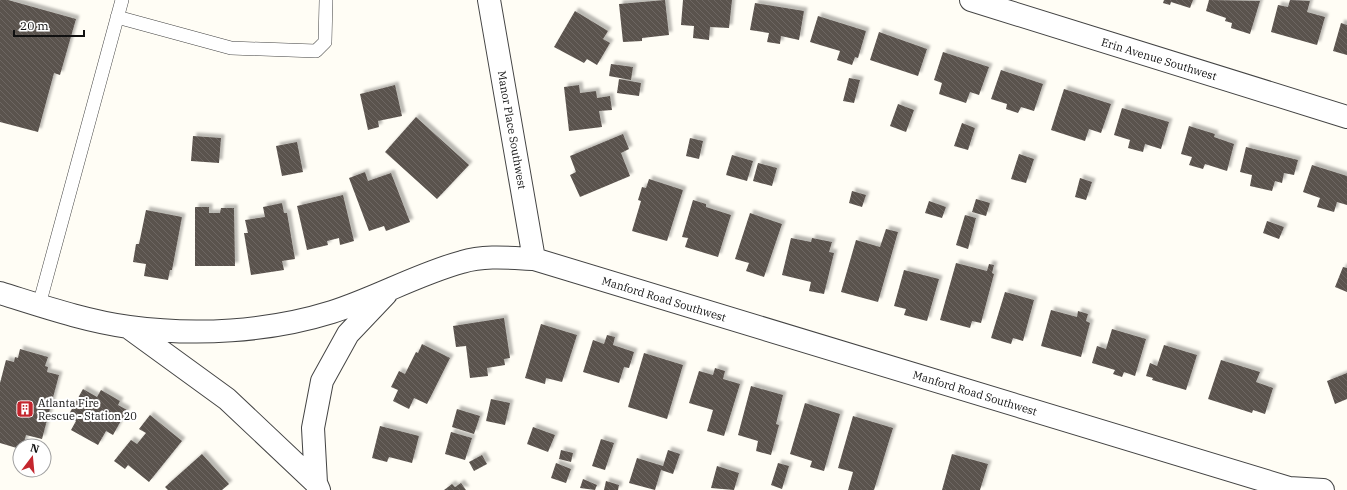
<svg xmlns="http://www.w3.org/2000/svg" width="1347" height="490" font-family="'IBM Plex Serif',serif">
<style>
.building{fill:url(#building-back-hatch);filter:url(#shadow)}
.lines{fill:none;stroke-linecap:round;stroke-linejoin:round}
.service-casing{stroke:#444;stroke-width:14}
.minor-casing{stroke:#444;stroke-width:24}
.service{stroke:#fff;stroke-width:13}
.minor{stroke:#fff;stroke-width:22}
.labels{text-anchor:middle;dominant-baseline:central;stroke-width:4;stroke-linejoin:round;paint-order:stroke}
.street-label{font-size:11px;fill:#111;stroke:#fff}
.poi-label{font-size:11px;fill:#111;stroke:#fff;text-anchor:start}
</style>
<defs>
<pattern id="building-back-hatch" width="6" height="6" patternUnits="userSpaceOnUse"><rect width="6" height="6" fill="#5a524d"/><path d="M-1 5l2 2M0 0l6 6M5-1l2 2" fill="none" stroke="#6d6662"/></pattern>
<filter id="shadow"><feDropShadow dx="3.5" dy="-3.5" stdDeviation="1" flood-color="#0004"/></filter>
</defs>
<rect width="100%" height="100%" fill="#fffdf5"/>
<path class="building" d="M0 0H8L76 19 60 75 54 73 38 132 0 122Z
M665 0 669 35 642 38V41L623 42 619 4Z
M683 0H732L729 28 710 27 709 40 693 38 694 26 681 25Z
M1164 0H1193L1190 8 1171 2 1170 5 1163 3Z
M1209 0 1260 1 1250 34 1231 28 1232 23 1225 21 1226 18 1206 11Z
M1290 0 1310 1 1307 12 1325 17 1317 45 1271 32 1278 5 1288 7Z
M755 3 804 11 799 40 781 36 780 44 767 42 769 33 750 30Z
M575 11 608 31 603 39 610 43 597 65 587 59 584 63 554 47Z
M818 16 866 31 858 58 855 57 852 65 837 60 840 51 810 42Z
M1341 23 1347 25V55L1333 51Z
M879 32 927 49 918 76 870 60Z
M943 52 989 67 979 95 970 92 966 103 939 94 942 83 934 80Z
M611 64 633 67 631 80 609 76Z
M1001 70 1043 84 1034 111 1021 107 1018 113 1006 109 1007 104 991 99Z
M849 78 860 80 854 103 843 101Z
M619 79 641 83 639 96 617 93Z
M395 85 402 116 378 121 379 127 368 130 360 94Z
M579 85 580 93 596 91 597 98 610 96 612 110 599 111 602 127 569 131 564 87Z
M1064 89 1111 104 1101 133 1089 129 1085 141 1051 130Z
M898 104 914 110 906 132 890 126Z
M1122 108 1169 122 1161 149 1145 144 1143 152 1128 148 1130 140 1114 135Z
M416 117 469 165 437 199 385 152Z
M962 123 975 128 968 150 954 146Z
M1189 126 1215 134 1214 137 1234 144 1227 171 1205 164 1203 169 1189 165 1192 157 1181 154Z
M623 134 629 149 621 153 630 176 580 197 570 175 576 172 570 156Z
M193 136 221 138 219 163 191 161Z
M690 138 703 141 699 159 686 156Z
M297 142 303 172 282 176 276 146Z
M1246 147 1298 160 1294 175 1284 173 1282 183 1275 181 1272 191 1250 186 1252 175 1240 172Z
M1019 154 1034 159 1026 183 1011 179Z
M732 155 753 161 747 181 726 175Z
M758 163 777 168 772 186 753 181Z
M1312 165 1347 176V205L1337 202 1334 212 1317 207 1320 198 1303 192Z
M365 172 368 181 391 173 410 222 386 231 384 226 369 231 349 178Z
M1080 178 1092 182 1086 200 1075 197Z
M649 179 683 190 667 241 632 231 641 201 638 200 642 187 646 188Z
M852 191 866 195 862 207 849 203Z
M343 195 354 241 340 245 339 238 327 241 328 245 307 250 297 206Z
M976 199 990 203 986 216 972 212Z
M693 200 706 204V207L731 215 718 257 685 247 688 238 682 237Z
M929 201 946 207 942 218 925 213Z
M282 203 284 213H287L295 259 282 261 284 270 251 275 244 233H248L245 220 265 217 263 207Z
M195 207H209V213H220L221 208H234L235 266H195Z
M146 210 182 217 172 270H170L168 280 144 276 146 264 133 262 136 244H139Z
M750 213 782 224 764 277 746 271 749 263 735 259Z
M965 215 976 218 968 249 956 245Z
M1267 221 1284 227 1279 239 1263 233Z
M886 229 898 232 878 302 841 292 856 240 880 247Z
M791 238 811 242 812 238 832 242 829 252 834 253 824 294 809 291 811 282 782 275Z
M956 263 987 271 989 264 994 265 992 273 994 274 981 323 972 321 970 328 940 320Z
M1343 267 1347 268V292L1335 287Z
M904 270 939 279 927 321 904 315 906 309 894 306Z
M1005 292 1034 300 1023 341 1013 338 1011 344 991 338Z
M1051 310 1077 317 1078 311 1088 314 1086 321 1090 323 1081 357 1041 346Z
M504 318 510 358 504 359 505 365 487 368 488 376 470 378 466 346 456 347 453 326Z
M541 324 577 335 562 382 546 378 545 384 525 378Z
M1112 329 1146 339 1135 376 1124 372 1122 377 1113 374 1115 370 1092 363 1097 346 1106 349Z
M607 335 615 337 613 345 634 352 629 368 624 367 619 383 583 372 593 340 604 344Z
M422 344 450 358 427 404 414 398 409 409 393 401 398 390 391 387 399 371 405 374 416 352 418 353Z
M1164 345 1197 355 1186 390 1152 380 1153 378 1146 376 1150 363 1157 366Z
M20 349 48 357 45 366 48 367 47 372 59 375 42 439 26 435 23 446H20V449L0 443V383L6 360 14 362 15 357 18 358Z
M644 353 683 365 667 419 628 407Z
M1221 360 1260 372 1256 382 1273 388 1265 414 1253 410 1252 413 1208 399Z
M715 368 725 371 723 379 740 384 724 436 707 431 713 410 689 403 699 371 713 375Z
M1347 373V399L1335 404 1327 381Z
M751 386 783 395 776 424 779 425 771 455 756 451 758 441 738 435Z
M83 389 97 397 101 390 120 401 118 405 127 410 113 435 106 431 98 445 71 430 76 421 68 416Z
M491 399 510 403 505 425 486 421Z
M805 403 840 414 824 471 810 467 812 461 790 454Z
M457 409 480 416 474 434 452 427Z
M150 415 182 441 149 482 128 465 125 469 114 461 131 440 137 444 146 433 139 429Z
M853 416 893 428 874 490H848L853 472 838 468Z
M380 426 419 436 412 463 389 457 387 462 372 458Z
M533 427 555 435 548 452 527 444Z
M451 432 472 438 465 460 445 454Z
M601 439 614 443 605 470 592 466Z
M561 450 573 453 571 462 559 459Z
M668 450 680 454 673 474 661 470 655 490 629 483 637 458 663 466Z
M202 454 229 484 222 490H168L165 487Z
M952 454 988 464 980 490H942Z
M482 455 487 464 474 471 469 462Z
M556 463 571 469 566 483 551 478Z
M778 463 789 466 782 489 771 485Z
M717 466 739 473 734 490 711 488Z
M583 479 597 485 595 490 580 488Z
M606 481 619 485 618 490H604Z
M461 483 466 490H444L452 484 455 487Z"/>
<g class="lines">
<defs>
<path id="service" d="M117 17 231 48 316 51 325 42 326 0
M39 305 122 0"/>
<path id="minor" d="M489 0 534 259
M971 0 1347 117
M0 293C42 306 85 321 129 327 195 336 268 332 332 312 376 298 418 274 462 262 485 255 511 258 534 259L1289 488 1323 490
M128 327 227 399 316 483 319 490
M316 483 313 428 322 381 348 334 386 294"/>
</defs>
<use href="#service" class="service-casing"/>
<use href="#minor" class="minor-casing"/>
<use href="#service" class="service"/>
<use href="#minor" class="minor"/>
</g>
<defs>
<symbol id="building-square" viewBox="-11 -11 22 22"><rect x="-9" y="-9" width="18" height="18" rx="4" fill="#c4262e" stroke="#fff"/><path d="M-4-6H4V6H1V3H-1V6H-4ZM-2.5-4.3h1.7v1.8h-1.7ZM.8-4.3h1.7v1.8H.8ZM-2.5-1h1.7V.8h-1.7ZM.8-1h1.7V.8H.8Z" fill="#fff"/></symbol>
</defs>
<g fill-rule="evenodd">
<use href="#building-square" x="15" y="399" width="20" height="20"/>
</g>
<g class="labels">
<g class="street-label">
<text transform="translate(1159 59) rotate(17)">Erin Avenue Southwest</text>
<text transform="translate(512 130) rotate(80)">Manor Place Southwest</text>
<text transform="translate(664 299) rotate(17)">Manford Road Southwest</text>
<text transform="translate(975 393) rotate(17)">Manford Road Southwest</text>
</g>
<g class="poi-label">
<text x="38" y="403">Atlanta Fire<tspan x="38" dy="13">Rescue - Station 20</tspan></text>
</g>
</g>
<g transform="translate(32 458) rotate(16)"><circle r="19" fill="#ffffff" stroke="#a0a0a0"/>
<path d="M0-3L7 15L0 10L-7 15Z" fill="#c4262e"/>
<text y="-6" font-size="11" font-weight="bold" text-anchor="middle" fill="#111111">N</text>
</g>
<path d="M14 30v6h70v-6" fill="none" stroke="#111111" stroke-width="2"/>
<text x="20" y="30" font-size="12" fill="#111111" stroke="#ffffff" stroke-width="3" paint-order="stroke">20 m</text>
</svg>
